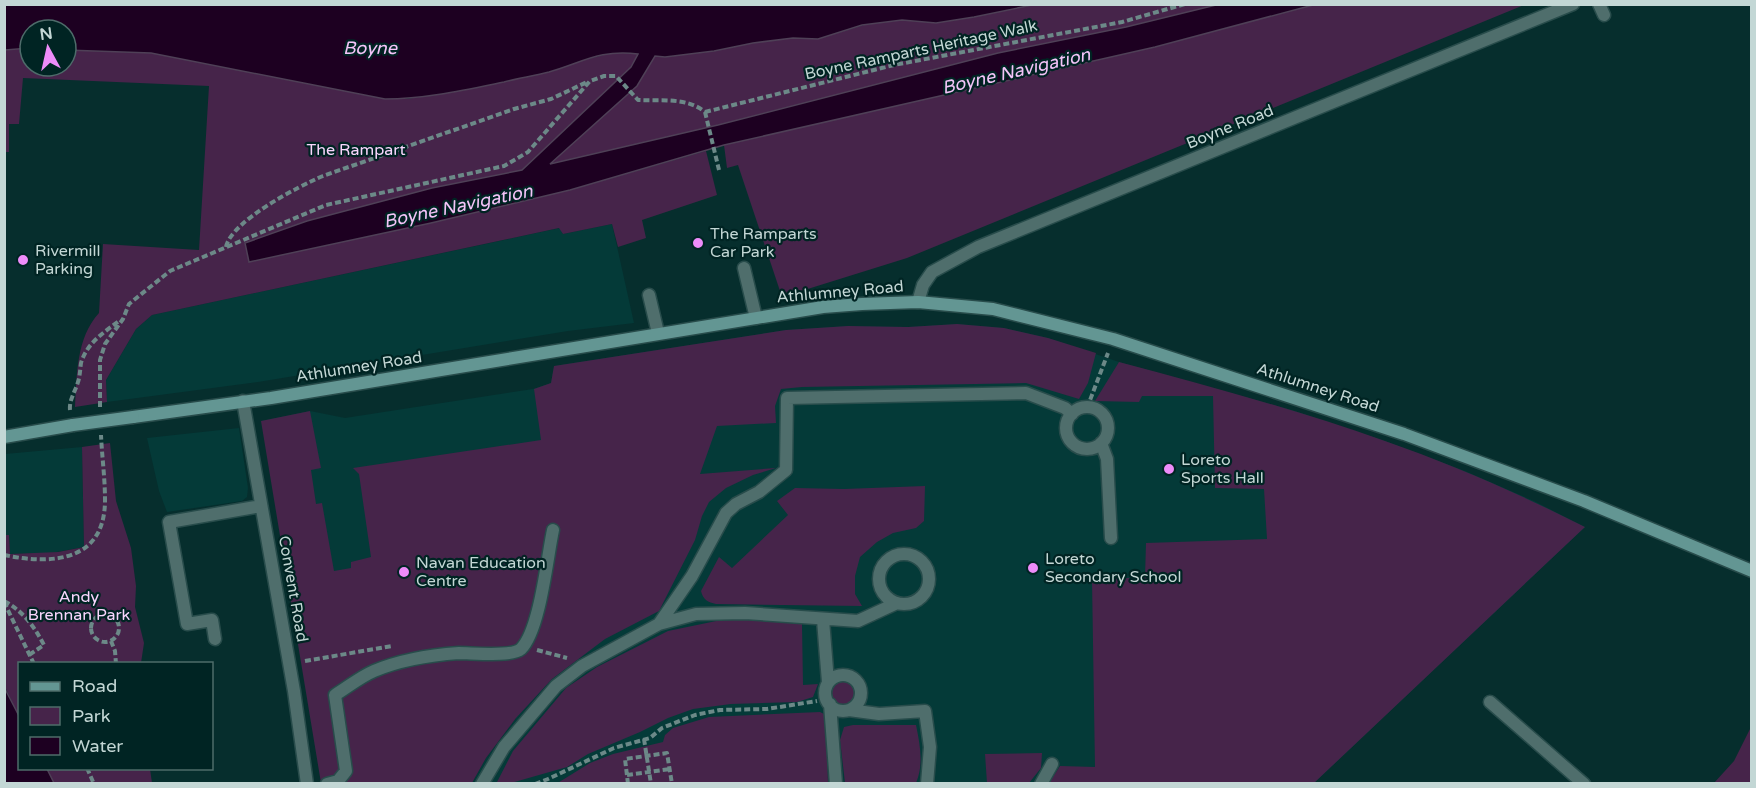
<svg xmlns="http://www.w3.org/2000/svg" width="1756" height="788" font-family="'Varela Round',sans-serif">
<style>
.built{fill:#043a38}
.green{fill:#46244a}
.water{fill:#1d0021;stroke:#4f4057;stroke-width:1.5}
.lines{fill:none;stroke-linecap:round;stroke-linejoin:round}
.service-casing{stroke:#284c4b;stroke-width:15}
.minor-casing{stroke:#284c4b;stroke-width:15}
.tertiary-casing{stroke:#284c4b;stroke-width:15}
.secondary-casing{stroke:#284c4b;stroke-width:15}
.path{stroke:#6c8988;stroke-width:4;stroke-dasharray:6 3;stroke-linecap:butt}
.service{stroke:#4f6e6c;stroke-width:12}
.minor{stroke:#4f6e6c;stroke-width:12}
.tertiary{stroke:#4f6e6c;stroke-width:12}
.secondary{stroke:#639693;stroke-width:12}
.secondary-bridge-casing{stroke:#284c4b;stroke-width:15;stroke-linecap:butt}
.secondary-bridge{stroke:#639693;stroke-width:12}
.poi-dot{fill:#ed8cf9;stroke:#002423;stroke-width:2}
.labels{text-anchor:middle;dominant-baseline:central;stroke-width:4.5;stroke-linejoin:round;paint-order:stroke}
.street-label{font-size:16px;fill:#c3d7d5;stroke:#002423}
.park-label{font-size:16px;fill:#fad6fe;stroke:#002423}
.poi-label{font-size:16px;fill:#c3d7d5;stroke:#002423;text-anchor:start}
.water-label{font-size:18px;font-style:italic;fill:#f4c4f9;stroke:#002423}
</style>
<rect width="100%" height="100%" fill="#062e2d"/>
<path class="built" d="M612 224 634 323 568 331 258 382 107 402 106 380 136 329 152 315 560 228 563 234Z
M957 324 1004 328 1048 338 1119 362 1292 410 1385 441 1465 471 1534 501 1585 527 1314 783H472L486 758 516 718 343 650 261 421 310 411 345 418 533 389 551 383 554 366 786 330 848 326 908 327Z
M239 428 248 488 247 497 242 501 167 512 159 491 147 438Z
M82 447 84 547 51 553 10 554 9 535H5V454Z"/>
<path class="green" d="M1032 5H1216L1126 27 998 53 718 125 549 164 637 86 655 56 665 57 714 51 753 43 793 38 818 39 864 25 902 20 936 23 974 17Z
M1313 5H1524L907 258 782 297 738 165 727 168 724 145 1155 47Z
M30 48V66H66V50L151 53 385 99H407L476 88 615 52 638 54 631 67 522 170 432 188 307 221 245 243 570 190 706 151 717 195 642 220 646 238 618 247 612 224 563 234 559 228 152 315 136 329 106 380 107 402 75 407C77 375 76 338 99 313L103 244 199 250 209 86 23 78 19 124H9V152H5L4 50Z
M957 324 1004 328 1048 338 1096 353 1088 383 1079 399 1026 383 802 387 781 389 775 406 776 423 717 426 700 474 776 468 753 475 726 488 709 502 702 516 695 540 659 611 605 639 552 679 516 718 486 758 472 783H321L261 421 310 411 321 468 311 470 316 504 322 503 334 571 351 568V562L371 557 359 474 353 468 541 440 534 389 551 383 554 366 786 330 848 326 908 327Z
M1119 362C1209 386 1298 410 1385 441 1454 465 1520 494 1585 527L1314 783H1049L1060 766 1095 767 1092 580 1145 577 1146 543 1267 539 1264 489 1215 488 1213 396H1142L1139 402 1095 401Z
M110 443 116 501 131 548 136 586 135 607 144 643 141 663 20 664 19 716 5 687V535H9L10 554 58 552 84 547 82 447Z
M925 486 924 521 916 528 893 533 877 542 860 557 855 576V594L862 606 716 604C708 602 703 600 701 591L719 557 732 568 788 515 777 501 795 488 844 489Z
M721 620H749L802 624 803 685 818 684 813 697 797 702 731 704 693 709 668 718 640 732 588 754 567 767 511 783 496 784 513 751 566 688 597 667 668 631Z
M832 693a12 12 0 1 1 24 0a12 12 0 1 1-24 0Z
M820 712 826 715 828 783 556 784 590 763 613 754 663 742 665 735 673 728 709 717Z
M853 725H916C920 745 924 764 916 783H845L840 740 844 727Z
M1751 727V783H1714L1734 761Z
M1042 753 1041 768 1029 783H987L985 754Z
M47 769H150L152 783H54Z"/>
<path class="water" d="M5 4 1032 5 974 17 936 23 902 20 862 25 818 39 793 38 753 43 714 51 665 57 655 56 637 86 550 164 718 125 998 53 1126 27 1216 5H1313L1155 47 724 145 570 190 431 223 249 262 245 243 307 221 432 188 522 170 631 67 638 54C601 49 583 62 549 72 534 76 519 78 504 82 465 90 425 99 385 99L151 53 66 50V30H30V48L5 50Z
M4 687 19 716 20 768 47 769 54 783H5Z"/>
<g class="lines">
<defs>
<path id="service" d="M1599 4 1604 15
M744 268 756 318
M649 295 658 333
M1066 428a21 21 0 1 1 42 0a21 21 0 1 1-42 0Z
M1101 443 1107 459 1111 538
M879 579a25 25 0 1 1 50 0a25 25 0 1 1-50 0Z
M823 620 828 682
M659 624 692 576 726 513 736 504 759 492 786 470 787 398 1026 393 1065 408 1072 414
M825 693a18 18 0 1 1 36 0a18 18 0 1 1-36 0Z
M830 704 836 784
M849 710 879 714 925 711 930 747 927 784
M327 784 338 781 346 771 335 695C348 687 360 677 374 671 400 660 431 655 459 653 473 653 512 657 521 649 540 630 547 558 553 530
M482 784 504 747 556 686 582 666 659 624 696 614 745 613 858 621 897 603
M1041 784 1052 764"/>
<path id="minor" d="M243 401 294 691 307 784
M215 639 212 620 187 624 169 522 261 506
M1490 702 1584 784"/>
<path id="tertiary" d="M918 302 923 285 932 272 978 247 1573 4"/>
<path id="secondary" d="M133 417 271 398 823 307 862 304 918 302 993 309 1113 339 1404 434 1584 501 1752 571
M4 437 73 425"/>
</defs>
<use href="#service" class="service-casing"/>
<use href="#minor" class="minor-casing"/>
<use href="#tertiary" class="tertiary-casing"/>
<use href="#secondary" class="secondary-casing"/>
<path class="path" d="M705 112 894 65 1122 22 1185 4
M705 112 719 170
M226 247C231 221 299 186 323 176L514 109 551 99 587 82
M100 407V360L105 344 123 319 129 304 170 271 326 205 504 166 528 152 590 81 604 76H616L638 100C660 101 687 97 705 112
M1087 408 1108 353
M70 410C69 400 75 392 78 382 80 376 80 370 81 363 87 343 103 333 119 321
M4 555C52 565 105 562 105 500 105 478 102 457 101 435
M4 601C23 611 34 626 44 645L29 655
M4 602 34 664
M91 628a14 14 0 1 1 28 0a14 14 0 1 1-28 0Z
M111 641 115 651 116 664
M537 650 567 658
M305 661 392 646
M644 739 651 784
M87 768 94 784
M627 775 670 769
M535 784 548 779 614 748 650 738 662 728 695 715 720 710 767 709 817 701
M628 784 625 759 667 753 672 784"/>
<use href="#service" class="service"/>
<use href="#minor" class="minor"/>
<use href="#tertiary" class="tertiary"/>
<use href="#secondary" class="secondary"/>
<defs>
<path id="secondary-bridge" d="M73 425 133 417"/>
</defs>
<use href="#secondary-bridge" class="secondary-bridge-casing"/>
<use href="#secondary-bridge" class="secondary-bridge"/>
</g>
<g class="poi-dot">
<circle cx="698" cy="243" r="6"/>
<circle cx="23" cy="260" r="6"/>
<circle cx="1169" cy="469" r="6"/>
<circle cx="1033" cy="568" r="6"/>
<circle cx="404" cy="572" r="6"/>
</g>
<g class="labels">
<g class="street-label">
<text transform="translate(921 50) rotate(-12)">Boyne Ramparts Heritage Walk</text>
<text transform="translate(1230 127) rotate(-22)">Boyne Road</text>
<text transform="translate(840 292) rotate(-5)">Athlumney Road</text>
<text transform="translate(359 367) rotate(-9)">Athlumney Road</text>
<text transform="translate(1318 388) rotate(18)">Athlumney Road</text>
<text transform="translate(293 589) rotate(80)">Convent Road</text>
</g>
<g class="park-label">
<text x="356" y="150">The Rampart</text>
<text x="79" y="597">Andy<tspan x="79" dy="18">Brennan Park</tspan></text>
</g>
<g class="poi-label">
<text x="710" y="234">The Ramparts<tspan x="710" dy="18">Car Park</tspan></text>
<text x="35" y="251">Rivermill<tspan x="35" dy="18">Parking</tspan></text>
<text x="1181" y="460">Loreto<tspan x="1181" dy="18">Sports Hall</tspan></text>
<text x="1045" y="559">Loreto<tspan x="1045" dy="18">Secondary School</tspan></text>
<text x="416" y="563">Navan Education<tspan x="416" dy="18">Centre</tspan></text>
</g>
<g class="water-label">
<text x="370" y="48">Boyne</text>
<text transform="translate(1016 71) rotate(-13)">Boyne Navigation</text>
<text transform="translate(458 206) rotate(-12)">Boyne Navigation</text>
</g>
</g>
<rect width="1756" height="788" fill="none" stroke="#c3d7d5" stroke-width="12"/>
<rect x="18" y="662" width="195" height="108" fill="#002423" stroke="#4e6c6a" stroke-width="1.5"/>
<rect x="30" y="682" width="30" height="9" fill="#639693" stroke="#4e6c6a" stroke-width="1.5"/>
<text x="72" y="692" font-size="18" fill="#c3d7d5">Road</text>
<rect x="30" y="707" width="30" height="18" fill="#46244a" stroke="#4e6c6a" stroke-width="1.5"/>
<text x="72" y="722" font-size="18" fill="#c3d7d5">Park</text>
<rect x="30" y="737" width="30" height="18" fill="#1d0021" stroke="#4e6c6a" stroke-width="1.5"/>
<text x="72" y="752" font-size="18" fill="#c3d7d5">Water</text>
<g transform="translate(48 48) rotate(352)"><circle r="28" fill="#002423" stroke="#4e6c6a" stroke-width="1.5"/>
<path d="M0-4.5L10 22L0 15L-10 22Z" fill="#ed8cf9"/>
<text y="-9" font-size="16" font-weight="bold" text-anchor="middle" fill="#c3d7d5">N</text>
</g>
</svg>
